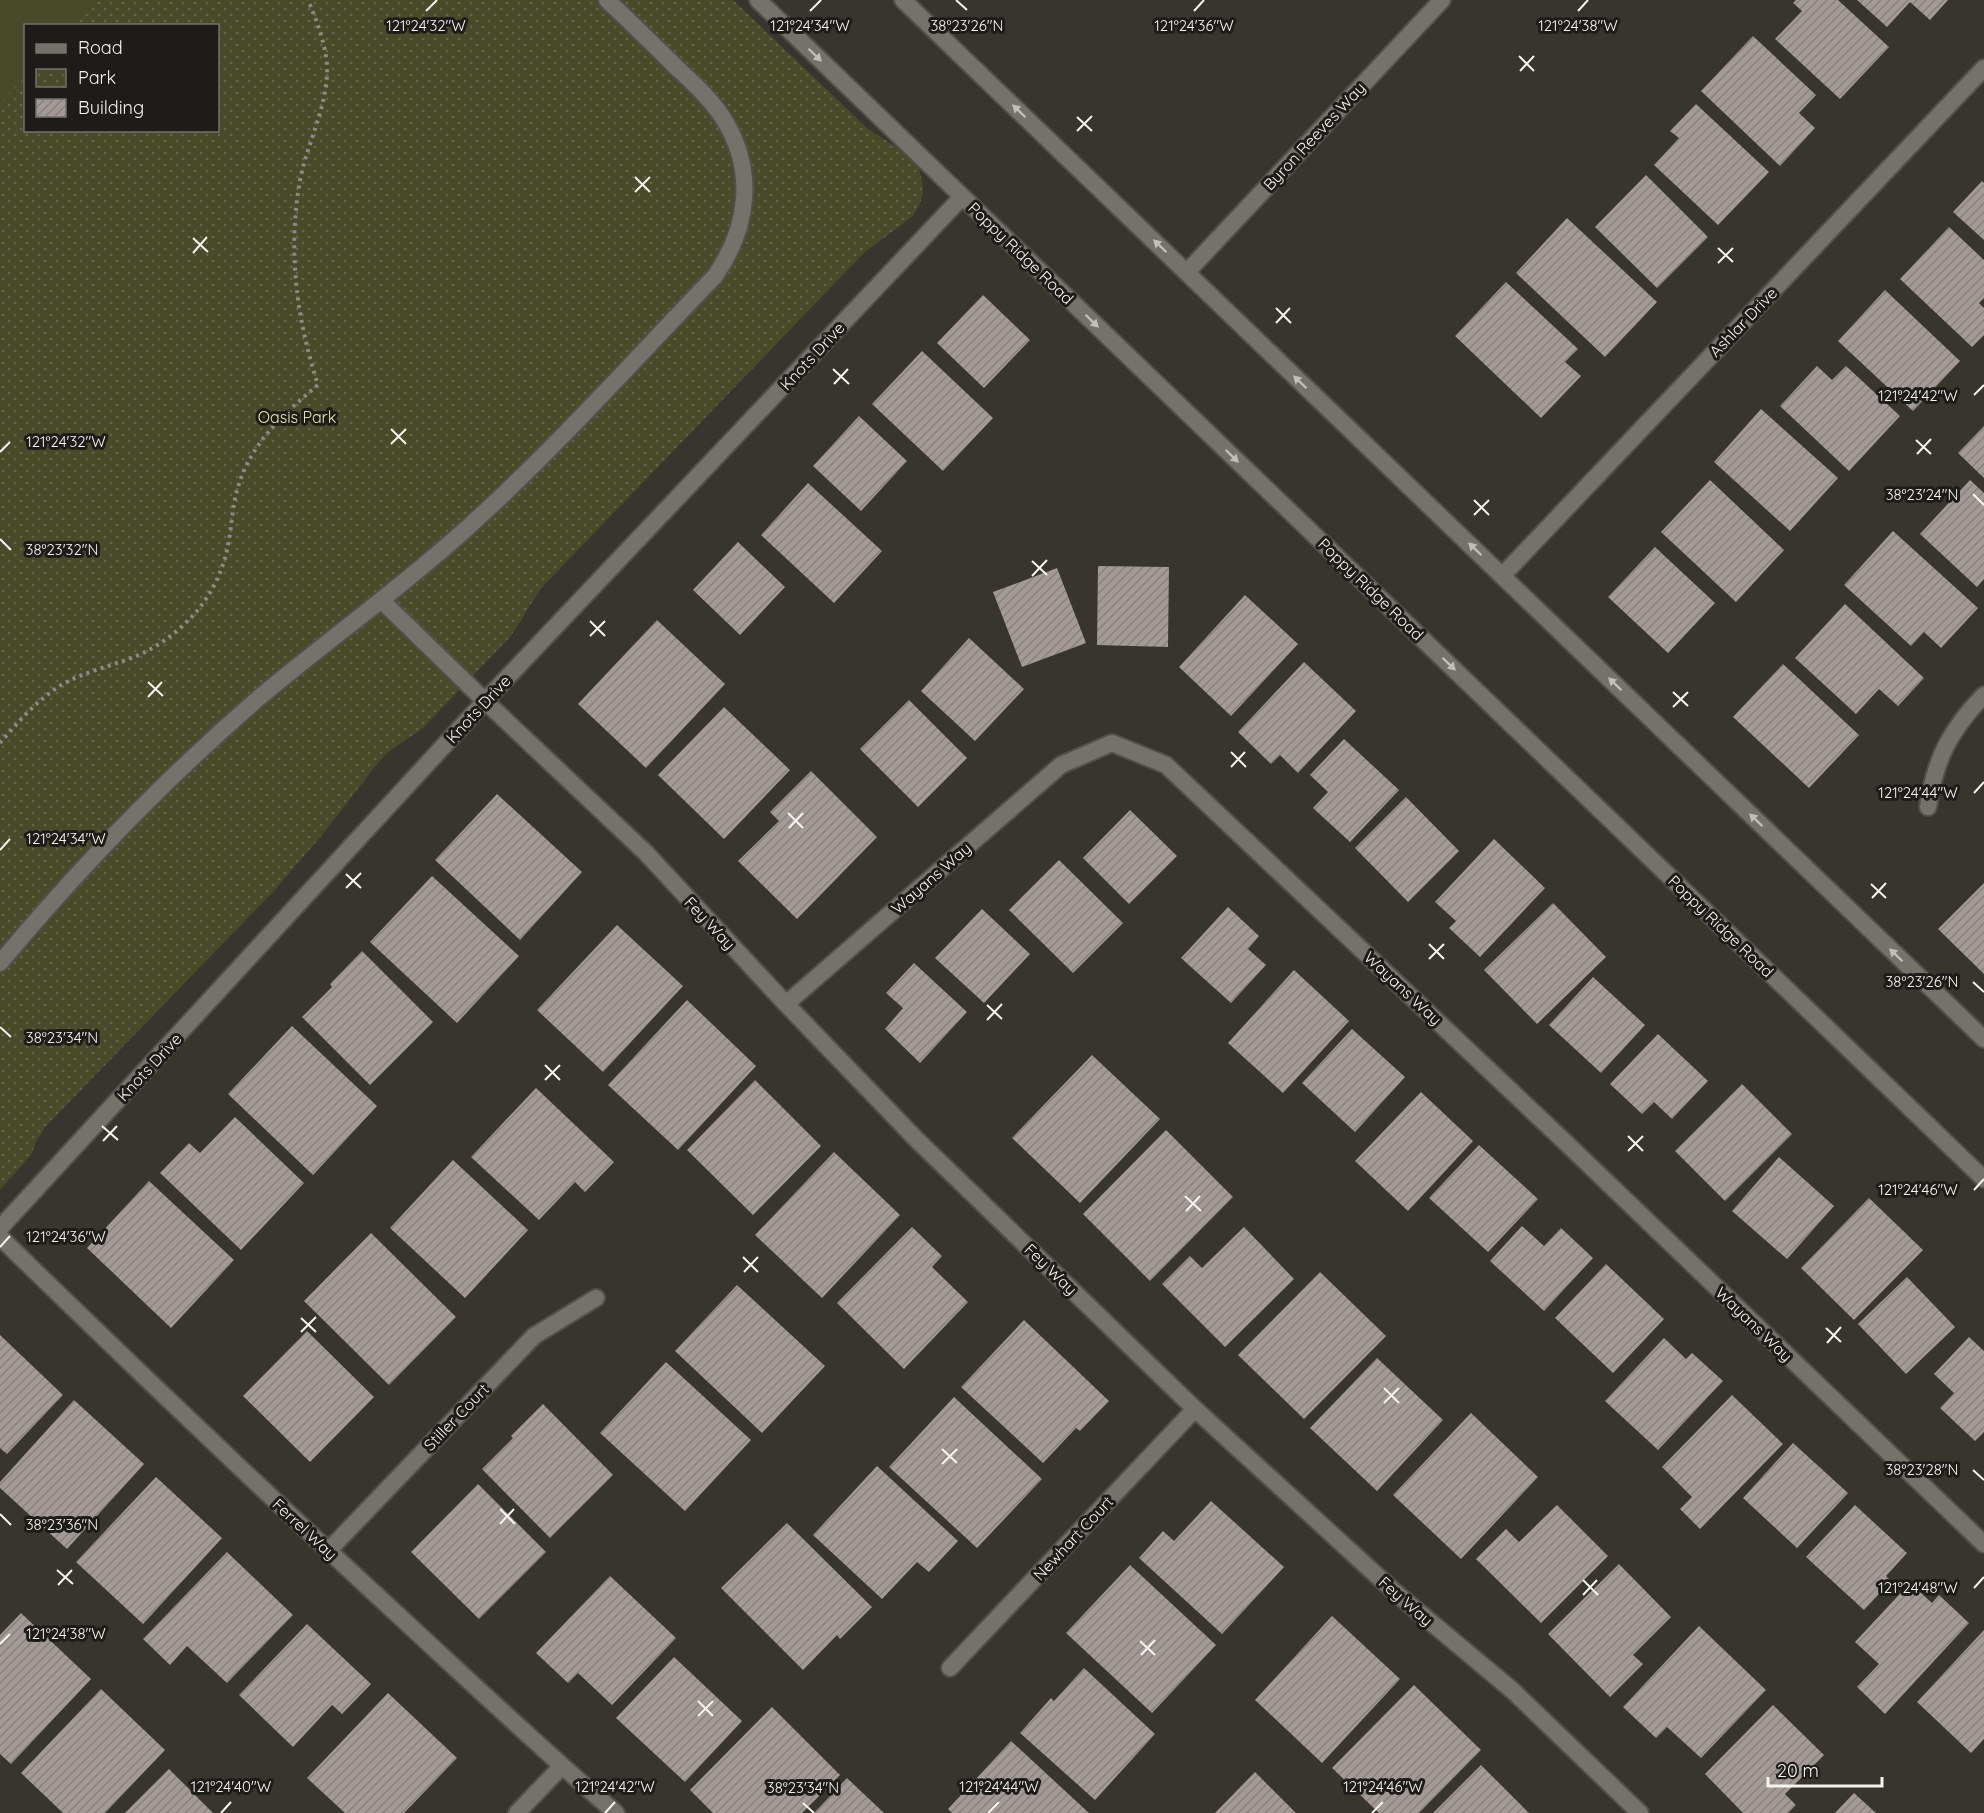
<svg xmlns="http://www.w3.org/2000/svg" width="1984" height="1813" font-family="Quicksand,sans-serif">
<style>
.park{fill:url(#park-dots);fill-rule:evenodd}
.pitch{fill:#484a2a}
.building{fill:url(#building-hatch)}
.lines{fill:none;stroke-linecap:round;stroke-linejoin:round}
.service-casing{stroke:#52504a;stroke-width:20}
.minor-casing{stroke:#52504a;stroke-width:20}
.path{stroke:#8d8a85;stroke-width:4;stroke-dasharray:3 4.5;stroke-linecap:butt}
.service{stroke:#75726b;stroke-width:16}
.minor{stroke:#75726b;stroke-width:16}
.oneway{fill:#c2bfba}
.ticks{fill:none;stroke:#f5f3ef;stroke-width:2}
.labels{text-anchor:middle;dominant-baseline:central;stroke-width:6;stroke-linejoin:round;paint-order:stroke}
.street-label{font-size:16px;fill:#f5f3ef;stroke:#1e1c19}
.park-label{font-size:16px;fill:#e1e6a8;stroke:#1e1c19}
.ticks-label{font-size:15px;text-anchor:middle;fill:#f5f3ef;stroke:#1e1c19;stroke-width:6;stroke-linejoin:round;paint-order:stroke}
</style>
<defs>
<pattern id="park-dots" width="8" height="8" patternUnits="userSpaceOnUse" patternTransform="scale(1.5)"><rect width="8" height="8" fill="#484a2a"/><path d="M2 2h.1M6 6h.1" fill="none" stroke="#636549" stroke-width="1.8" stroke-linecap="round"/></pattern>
<pattern id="building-hatch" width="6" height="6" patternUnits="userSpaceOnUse" patternTransform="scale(1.5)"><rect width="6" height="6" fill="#a39a97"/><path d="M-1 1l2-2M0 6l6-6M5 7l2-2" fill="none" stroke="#88827f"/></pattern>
</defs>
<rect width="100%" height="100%" fill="#38342e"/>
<path class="park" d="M0 0H733L868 129 901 150 911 159 919 169 922 182 923 194 919 206 913 216 865 252 546 583C531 600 523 620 510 637L423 728 388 752 377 764 323 834 273 892 45 1127 37 1140 31 1155 0 1190ZM26 26H218V130H26Z"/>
<path class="pitch" d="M0 0H99L75 25 26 26 25 77 0 103Z"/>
<path class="building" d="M1796 0H1838L1889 47 1840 99 1775 39 1802 11 1793 3Z
M1857 0H1948L1930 20 1910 2 1887 27Z
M1753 36 1816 95 1799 113 1815 128 1780 166 1701 91Z
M1696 104 1769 172 1718 225 1654 165 1679 138 1670 131Z
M1646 175 1708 237 1657 288 1595 227Z
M1982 181 1984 183V240L1953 212Z
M1567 218 1657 302 1605 357 1516 273Z
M1949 227 1984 260V298L1979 303 1984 308V335L1972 347 1900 279Z
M1506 282 1578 349 1565 362 1581 376 1541 418 1455 336Z
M1885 290 1960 361 1913 411 1838 341Z
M983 295 1030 340 984 388 937 343Z
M922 351 993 418 943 471 872 404Z
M1817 366 1832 380 1846 366 1900 416 1849 471 1780 406Z
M1761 409 1838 478 1790 531 1714 462Z
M859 416 907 461 861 511 813 466Z
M1984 426V478L1958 453Z
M1710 480 1784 550 1736 602 1661 532Z
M1970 480 1984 493V579L1977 587 1920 534Z
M808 483 882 551 834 603 761 535Z
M1893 531 1978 608 1941 648 1924 632 1911 646 1844 585Z
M738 542 785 587 740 635 693 590Z
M1655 547 1715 603 1668 653 1608 597Z
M1098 566 1169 567 1168 647 1097 645Z
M1057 568 1086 643 1022 667 993 592Z
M1245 595 1298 644 1231 716 1179 667Z
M1845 604 1924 678 1898 706 1879 689 1856 714 1795 658Z
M657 620 725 684 646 768 578 704Z
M969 638 1024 689 975 741 921 691Z
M1304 662 1356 711 1298 773 1280 755 1271 764 1238 732Z
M1783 664 1859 735 1809 788 1733 717Z
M909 700 967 758 918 807 860 749Z
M724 707 790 770 724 839 658 775Z
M1344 739 1399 790 1350 842 1313 808 1328 792 1310 775Z
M811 771 877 837 797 919 738 861 779 821 770 812Z
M497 794 582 872 520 940 435 860Z
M1406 797 1459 851 1408 902 1355 848Z
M1130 810 1177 856 1129 904 1083 858Z
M1494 839 1545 888 1480 957 1449 928 1456 921 1435 902Z
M1059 860 1123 923 1073 973 1009 910Z
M432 876 519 956 457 1023 370 942Z
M1984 883V974L1938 929Z
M1553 903 1606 957 1537 1024 1484 970Z
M1228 907 1259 936 1248 949 1266 965 1231 1003 1181 958Z
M982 909 1030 954 984 1003 935 958Z
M617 925 683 986 603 1072 537 1010Z
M362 951 433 1022 370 1085 302 1017 332 987 330 984Z
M914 963 967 1012 920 1063 885 1029 903 1008 886 993Z
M1294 970 1349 1021 1283 1093 1228 1043Z
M1593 977 1645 1025 1601 1073 1549 1025Z
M687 1000 756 1066 678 1150 608 1085Z
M292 1026 377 1106 313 1175 228 1094Z
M1352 1029 1405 1077 1355 1132 1302 1083Z
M1658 1034 1708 1081 1672 1119 1654 1102 1642 1114 1610 1084Z
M1092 1055 1160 1119 1080 1203 1012 1138Z
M755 1080 821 1146 753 1215 687 1150Z
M1742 1084 1792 1134 1725 1201 1675 1151Z
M536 1088 614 1162 585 1192 575 1182 539 1220 471 1157Z
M1421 1092 1473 1141 1408 1211 1355 1161Z
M235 1117 304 1183 241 1250 160 1173 189 1143 200 1153Z
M1166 1130 1233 1197 1150 1281 1083 1214Z
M1479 1145 1538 1199 1488 1252 1429 1198Z
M834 1152 900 1215 822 1298 755 1235Z
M1779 1157 1834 1206 1787 1259 1732 1211Z
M453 1160 528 1230 465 1298 390 1228Z
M149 1181 234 1260 171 1328 87 1248Z
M1869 1198 1923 1250 1854 1320 1801 1268Z
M1522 1226 1544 1246 1561 1228 1593 1258 1544 1311 1490 1261Z
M912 1227 942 1256 932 1267 968 1302 904 1369 837 1303Z
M1244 1227 1294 1279 1225 1347 1162 1284 1190 1256 1202 1268Z
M371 1233 456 1317 389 1385 304 1301Z
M1606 1264 1664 1319 1613 1373 1555 1318Z
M1320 1272 1386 1336 1304 1419 1238 1355Z
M1907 1277 1955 1327 1906 1374 1858 1324Z
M737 1285 825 1366 762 1433 675 1351Z
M1024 1320 1109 1401 1080 1431 1076 1428 1043 1463 961 1387Z
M307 1331 374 1397 310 1462 243 1396Z
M0 1335 63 1395 7 1454 0 1448Z
M1969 1337 1984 1351V1432L1975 1441 1940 1408 1954 1393 1934 1374Z
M1664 1338 1686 1359 1692 1353 1723 1381 1658 1450 1605 1401Z
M1377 1358 1443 1420 1377 1491 1310 1428Z
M666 1362 751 1440 685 1511 600 1433Z
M1732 1395 1783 1444 1700 1529 1680 1509 1692 1497 1662 1467Z
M954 1397 1042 1479 977 1548 889 1467Z
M74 1400 144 1464 67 1549 0 1488V1482Z
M543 1404 613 1475 550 1538 482 1469 513 1438 511 1436Z
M1471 1413 1538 1477 1461 1559 1393 1495Z
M1793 1443 1848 1493 1797 1548 1743 1498Z
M877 1466 958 1541 929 1572 917 1562 882 1599 813 1535Z
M156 1477 222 1538 143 1624 76 1562Z
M478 1484 546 1552 479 1619 411 1552Z
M1211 1501 1284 1567 1222 1634 1139 1558 1163 1531 1174 1541Z
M1557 1505 1608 1556 1541 1623 1476 1559 1506 1529 1519 1542Z
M1855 1505 1907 1553 1886 1576 1891 1581 1864 1610 1806 1557Z
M787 1523 872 1607 840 1639 837 1635 803 1670 721 1588Z
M227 1552 293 1615 227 1683 187 1646 170 1665 143 1639Z
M1619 1564 1671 1617 1633 1655 1643 1664 1610 1697 1548 1634Z
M1130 1565 1216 1645 1152 1713 1066 1633Z
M610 1576 676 1638 612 1705 578 1673 568 1683 536 1653Z
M1910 1583 1932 1603 1939 1595 1969 1623 1885 1714 1857 1687 1879 1664 1855 1642Z
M21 1613 91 1679 11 1764 0 1754V1635Z
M1332 1616 1400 1679 1322 1763 1255 1700Z
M307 1624 371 1684 342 1714 332 1705 293 1747 239 1695Z
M1699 1626 1766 1690 1701 1758 1667 1727 1656 1738 1623 1707Z
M1984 1630V1739L1971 1753 1917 1702Z
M674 1657 742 1721 685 1782 616 1718Z
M1084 1668 1155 1734 1095 1800 1020 1733 1051 1698 1054 1701Z
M1414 1685 1481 1750 1419 1813H1379L1332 1768Z
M101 1689 165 1750 105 1813H63L21 1773Z
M388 1693 457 1758 404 1813H345L307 1778Z
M1773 1705 1824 1755 1785 1794 1796 1805 1788 1813H1743L1705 1774Z
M772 1707 840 1775 802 1813H713L690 1790Z
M1011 1741 1089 1813H952L948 1809Z
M1481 1765 1529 1813H1433Z
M169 1769 213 1813H125Z
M1255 1772 1296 1813H1215Z
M847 1778 884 1813H814Z
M1854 1793 1876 1813H1835Z"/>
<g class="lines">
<defs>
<path id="service" d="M381 600 485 701
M0 963C80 867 167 777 261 696 329 639 401 588 466 529 554 450 633 361 715 276 749 227 756 170 723 118 709 96 688 79 670 61 649 40 628 20 607 0"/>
<path id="minor" d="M758 0 1984 1179
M903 0 1984 1039
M1187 272 1442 0
M1502 576 1984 68
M485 701 646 853 786 1004 917 1140 1195 1409 1396 1593 1512 1690 1640 1813
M1928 807C1935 759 1950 730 1984 695
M786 1004 1061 765 1112 743 1166 765 1563 1140 1984 1544
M0 1228 485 701 962 197
M0 1237C135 1369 272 1499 411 1627 479 1690 546 1753 616 1813
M328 1551 534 1336 596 1298
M950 1668 1195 1409
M517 1813 562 1766"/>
</defs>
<use href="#service" class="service-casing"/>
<use href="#minor" class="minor-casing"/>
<path class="path" d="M0 743C18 722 39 698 63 684 88 670 117 665 143 653 164 643 182 628 197 611 212 593 224 569 228 545 232 526 232 506 238 487 251 443 284 413 318 385 297 320 288 254 299 186 305 148 325 113 327 75 328 49 318 24 308 0"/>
<use href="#service" class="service"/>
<use href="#minor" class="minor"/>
</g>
<defs><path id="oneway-solid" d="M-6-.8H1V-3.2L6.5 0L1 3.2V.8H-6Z" transform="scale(1.5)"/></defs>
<g class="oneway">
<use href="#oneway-solid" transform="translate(815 55) rotate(44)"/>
<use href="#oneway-solid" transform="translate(1019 111) rotate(-136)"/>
<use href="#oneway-solid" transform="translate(1160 246) rotate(-136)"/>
<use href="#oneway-solid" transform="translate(1092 321) rotate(44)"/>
<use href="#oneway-solid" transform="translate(1300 382) rotate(-136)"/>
<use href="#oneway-solid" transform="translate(1232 456) rotate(44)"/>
<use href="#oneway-solid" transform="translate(1475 549) rotate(-136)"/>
<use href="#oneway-solid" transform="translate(1449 664) rotate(44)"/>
<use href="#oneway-solid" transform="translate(1615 684) rotate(-136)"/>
<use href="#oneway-solid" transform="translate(1756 820) rotate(-136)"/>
<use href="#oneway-solid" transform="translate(1896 955) rotate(-136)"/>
</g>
<path class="ticks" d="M956 0 967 10M426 11 437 0M810 11 821 0M1194 11 1204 0M1578 11 1588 0M1519 56 1534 71M1520 71 1534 56M1077 117 1092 131M1077 131 1092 116M635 177 650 192M635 192 650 177M193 238 208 252M1718 248 1733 262M193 253 207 237M1718 263 1733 248M1276 308 1291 323M1276 323 1290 308M833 369 849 384M834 384 848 369M1974 395 1984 385M391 429 406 444M1916 440 1931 454M391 444 406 429M0 452 10 442M1917 454 1931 439M1973 494 1984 505M1474 500 1489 515M1474 515 1489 500M0 539 11 550M1032 561 1047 575M1032 576 1047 560M590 621 605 636M590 636 605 621M148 682 163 696M1673 692 1688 706M148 697 162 682M1673 707 1688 692M1231 752 1246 767M1231 767 1245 752M1974 793 1984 782M788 813 803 828M789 828 803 813M0 850 10 839M346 874 361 888M1871 884 1886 898M346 888 361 873M1872 898 1886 883M1429 944 1444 959M1429 959 1444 944M1973 982 1984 992M987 1005 1002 1019M987 1020 1002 1004M0 1027 11 1037M545 1065 560 1080M545 1080 560 1065M102 1126 118 1140M1628 1136 1643 1151M103 1141 117 1126M1628 1151 1643 1136M1974 1190 1984 1179M1185 1196 1201 1211M1186 1211 1200 1196M0 1247 10 1236M743 1257 758 1272M744 1272 758 1257M301 1318 316 1332M1826 1328 1841 1342M301 1332 316 1317M1827 1343 1841 1327M1384 1388 1399 1403M1384 1403 1399 1388M942 1449 957 1463M942 1464 957 1449M1973 1470 1984 1480M500 1509 515 1524M0 1514 11 1525M500 1524 514 1509M57 1570 73 1584M1583 1580 1598 1595M58 1585 72 1570M1974 1588 1984 1577M1583 1595 1597 1580M1140 1641 1155 1655M0 1644 10 1634M1141 1655 1155 1640M698 1701 713 1716M698 1716 713 1701M803 1803 814 1813M221 1813 231 1802M605 1813 615 1802M988 1813 999 1802M1372 1813 1383 1802"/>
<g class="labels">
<g class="street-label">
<text transform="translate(1314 136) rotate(-47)">Byron Reeves Way</text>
<text transform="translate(1021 253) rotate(44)">Poppy Ridge Road</text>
<text transform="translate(1743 322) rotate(-46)">Ashlar Drive</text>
<text transform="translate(812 356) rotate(-47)">Knots Drive</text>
<text transform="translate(1371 589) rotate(44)">Poppy Ridge Road</text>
<text transform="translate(478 709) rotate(-47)">Knots Drive</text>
<text transform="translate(931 878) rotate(-41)">Wayans Way</text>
<text transform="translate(710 923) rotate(47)">Fey Way</text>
<text transform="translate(1721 926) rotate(44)">Poppy Ridge Road</text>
<text transform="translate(1403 988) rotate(43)">Wayans Way</text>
<text transform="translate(149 1067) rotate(-47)">Knots Drive</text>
<text transform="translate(1051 1269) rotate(44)">Fey Way</text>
<text transform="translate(1754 1324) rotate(44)">Wayans Way</text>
<text transform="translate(456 1417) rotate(-46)">Stiller Court</text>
<text transform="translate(305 1529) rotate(43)">Ferrel Way</text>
<text transform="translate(1073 1538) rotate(-47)">Newhart Court</text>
<text transform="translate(1406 1601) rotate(41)">Fey Way</text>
</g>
<g class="park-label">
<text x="297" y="417">Oasis Park</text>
</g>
</g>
<g class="ticks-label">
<text x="967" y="31">38°23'26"N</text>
<text x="810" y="31">121°24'34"W</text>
<text x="1578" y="31">121°24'38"W</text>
<text x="426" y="31">121°24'32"W</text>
<text x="1194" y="31">121°24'36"W</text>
<text x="1918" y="401">121°24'42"W</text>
<text x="66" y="447">121°24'32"W</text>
<text x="1922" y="500">38°23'24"N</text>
<text x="62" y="555">38°23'32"N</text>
<text x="1918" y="798">121°24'44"W</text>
<text x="66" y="844">121°24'34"W</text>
<text x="1922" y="987">38°23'26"N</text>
<text x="62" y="1043">38°23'34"N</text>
<text x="1918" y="1195">121°24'46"W</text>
<text x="66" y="1242">121°24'36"W</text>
<text x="1922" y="1475">38°23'28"N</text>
<text x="62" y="1530">38°23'36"N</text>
<text x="1918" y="1593">121°24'48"W</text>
<text x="66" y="1639">121°24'38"W</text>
<text x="231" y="1792">121°24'40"W</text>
<text x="615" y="1792">121°24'42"W</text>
<text x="999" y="1792">121°24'44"W</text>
<text x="1383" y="1792">121°24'46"W</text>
<text x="803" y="1793">38°23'34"N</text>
</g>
<rect x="24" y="24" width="195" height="108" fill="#1e1c19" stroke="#74726f" stroke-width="1.5"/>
<rect x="36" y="44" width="30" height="9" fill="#75726b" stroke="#74726f" stroke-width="1.5"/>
<text x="78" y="54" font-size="18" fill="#f5f3ef">Road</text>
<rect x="36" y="69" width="30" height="18" fill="url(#park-dots)" stroke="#74726f" stroke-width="1.5"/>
<text x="78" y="84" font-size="18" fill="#f5f3ef">Park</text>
<rect x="36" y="99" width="30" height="18" fill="url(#building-hatch)" stroke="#74726f" stroke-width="1.5"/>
<text x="78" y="114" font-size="18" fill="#f5f3ef">Building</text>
<path d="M1768 1777v9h114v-9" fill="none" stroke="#f5f3ef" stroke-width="3"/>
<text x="1777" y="1777" font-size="18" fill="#f5f3ef" stroke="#1e1c19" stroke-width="4.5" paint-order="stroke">20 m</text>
</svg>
